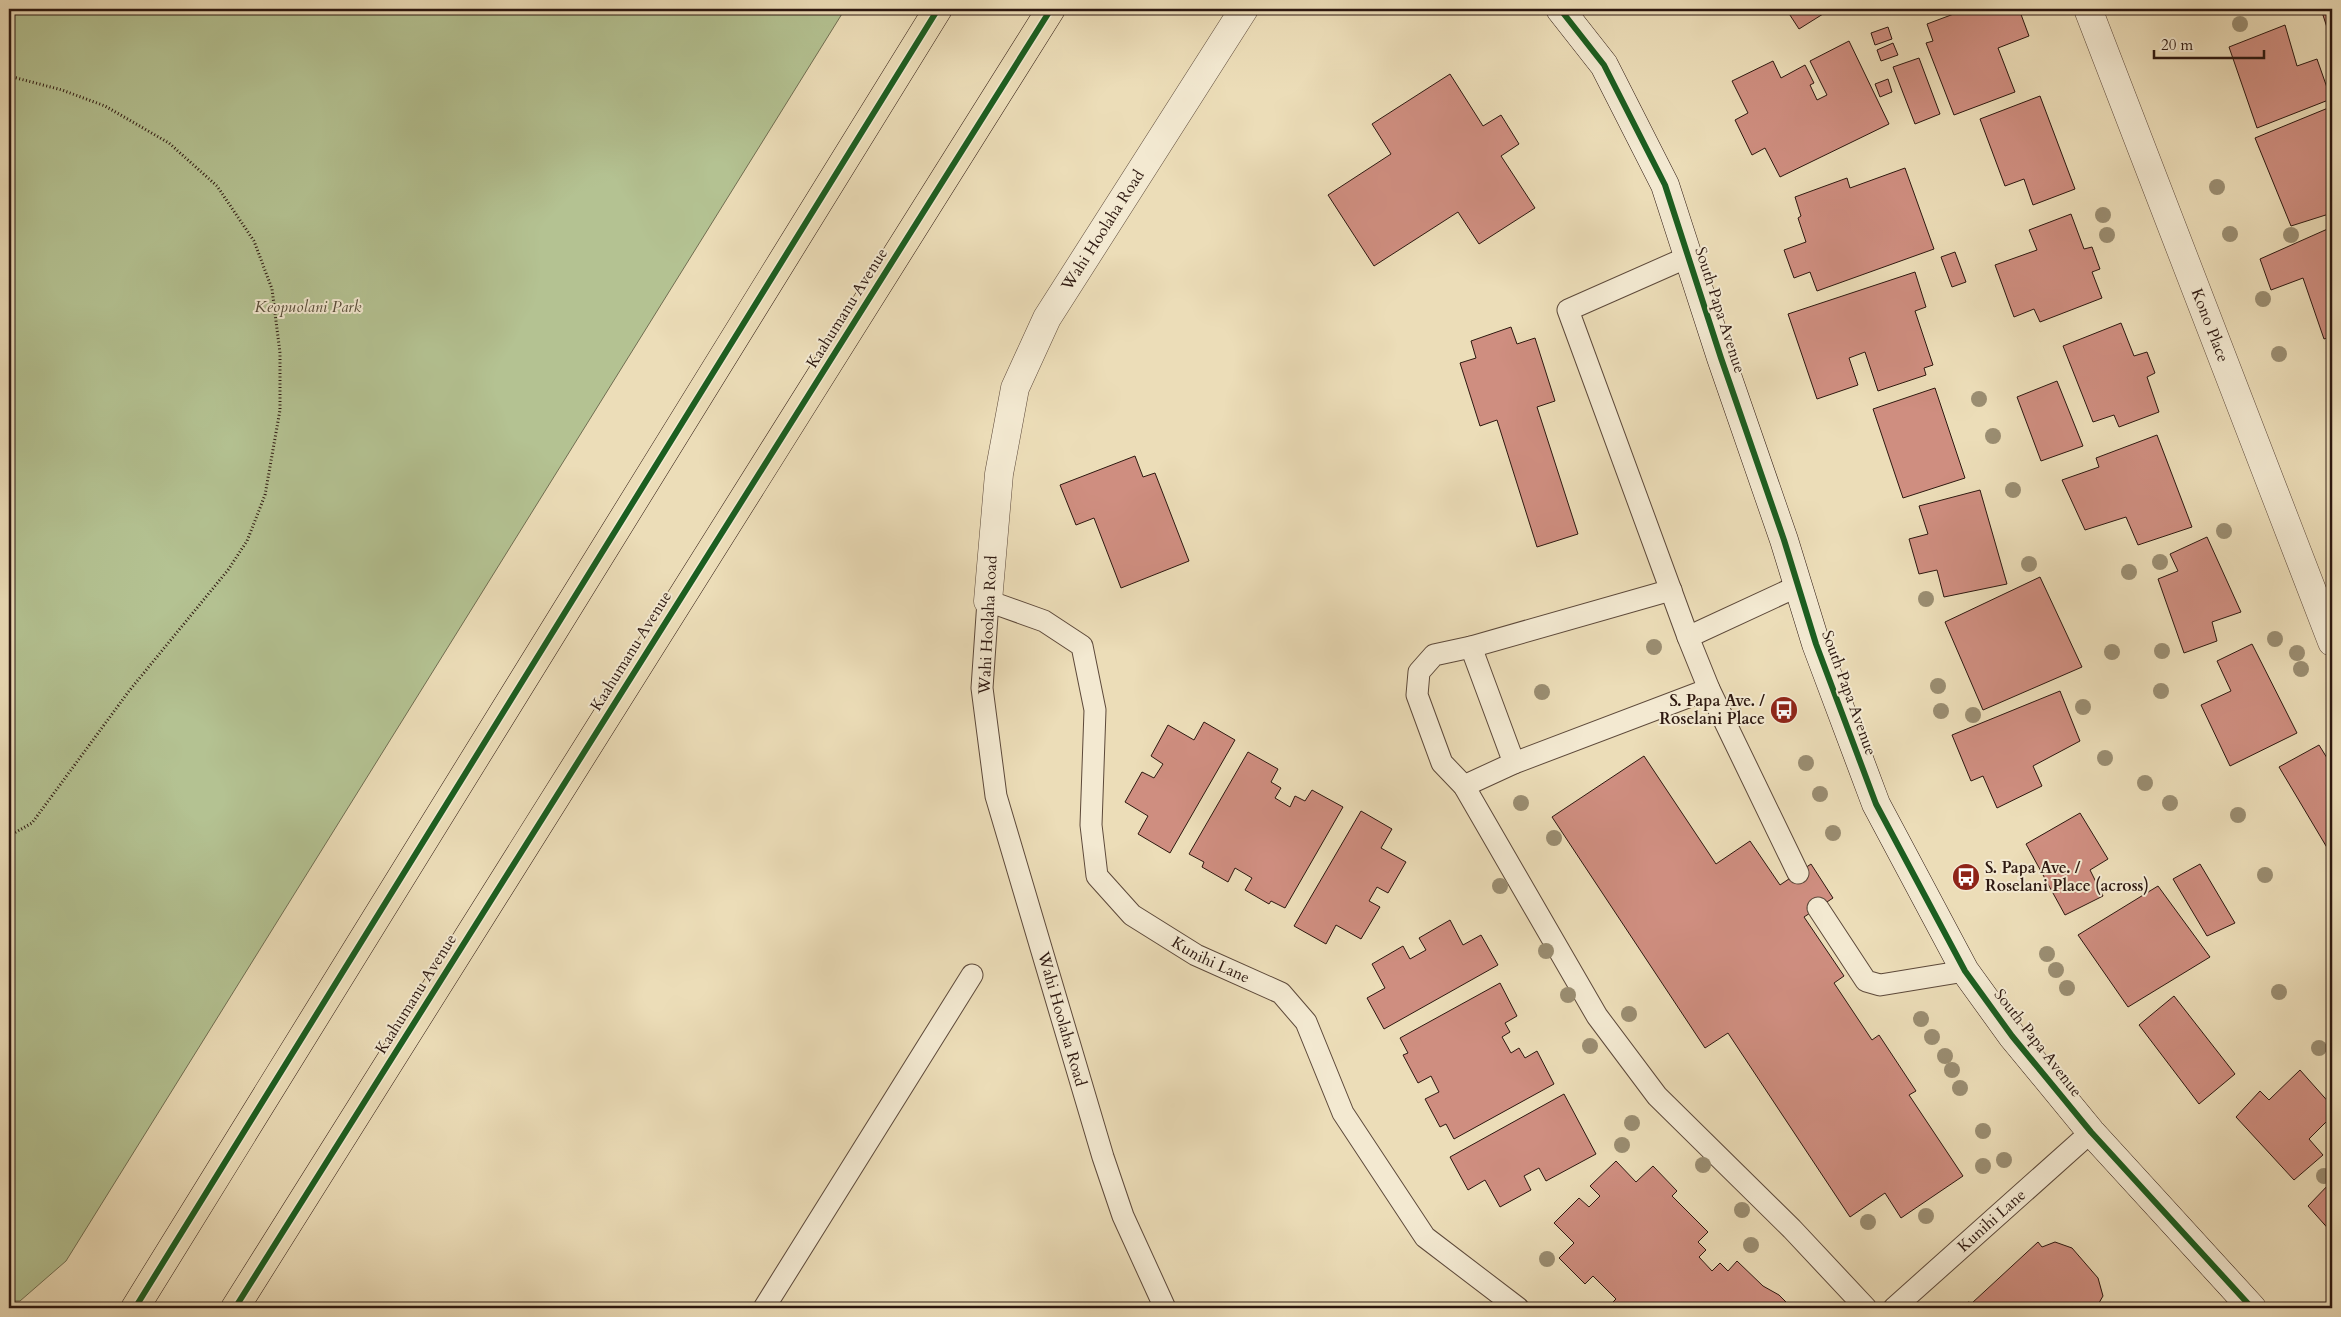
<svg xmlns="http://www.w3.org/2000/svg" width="2341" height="1317" font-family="Cardo,serif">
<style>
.green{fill:#b4c292;stroke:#706d51}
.building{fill:#cf8e80;stroke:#2d1810}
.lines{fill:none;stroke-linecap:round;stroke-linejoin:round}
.lane-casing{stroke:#5d493a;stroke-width:23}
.street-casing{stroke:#5d493a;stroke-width:29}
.secondary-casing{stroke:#2d1810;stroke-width:29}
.primary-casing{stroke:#2d1810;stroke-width:29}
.path{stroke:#2d1810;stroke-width:3;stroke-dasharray:1 2.5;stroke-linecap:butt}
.lane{stroke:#f3e9d1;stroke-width:21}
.street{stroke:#f3e9d1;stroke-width:28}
.secondary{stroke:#f3e9d1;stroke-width:28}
.primary{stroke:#ecddb8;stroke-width:28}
.cycleway-casing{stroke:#f3e9d1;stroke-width:9}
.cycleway{stroke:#1b5e20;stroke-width:6}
.tree{fill:#9a8d71}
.labels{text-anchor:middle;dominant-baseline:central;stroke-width:4;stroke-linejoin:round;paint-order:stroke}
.street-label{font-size:16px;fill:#2d1810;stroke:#f3e9d1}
.park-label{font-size:16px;font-style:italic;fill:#564b37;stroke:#f3e9d1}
.poi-label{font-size:16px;font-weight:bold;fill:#2d1810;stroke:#f3e9d1;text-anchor:end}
</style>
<rect width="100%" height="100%" fill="#ecddb8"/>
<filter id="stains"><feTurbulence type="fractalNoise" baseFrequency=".004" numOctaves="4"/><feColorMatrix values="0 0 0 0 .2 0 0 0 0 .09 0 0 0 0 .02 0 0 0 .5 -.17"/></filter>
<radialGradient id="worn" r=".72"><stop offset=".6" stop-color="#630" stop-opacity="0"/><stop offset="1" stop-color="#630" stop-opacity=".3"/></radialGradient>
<path class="green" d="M9 9H845L66 1261 20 1301H9Z"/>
<path class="building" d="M1786 9H1831L1799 29Z
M1967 9H2019L2029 36 1998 48 2015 92 1954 115 1926 43 1933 41 1927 24Z
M2321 9H2332V43Z
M2285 25 2297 66 2317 59 2331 99 2257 128 2229 47Z
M1888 27 1892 39 1875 45 1871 33Z
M1849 41 1889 124 1780 177 1765 148 1752 155 1735 120 1748 113 1732 81 1773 61 1781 78 1805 65 1814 83 1810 85 1817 100 1827 95 1810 61Z
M1893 43 1898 55 1881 61 1877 50Z
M1919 58 1940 114 1915 124 1893 67Z
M1450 74 1483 126 1501 115 1519 144 1501 156 1535 208 1479 244 1458 212 1374 266 1328 195 1391 154 1372 124Z
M1888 79 1892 92 1880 97 1875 84Z
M2040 96 2075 189 2033 205 2024 179 2005 186 1980 119Z
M2328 108 2332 119V169L2327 171 2332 186V213L2291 226 2255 138Z
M1905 168 1934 249 1817 291 1810 272 1794 278 1784 250 1806 242 1798 218 1801 216 1795 197 1847 178 1850 188Z
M2071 214 2084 249 2092 247 2100 269 2092 272 2102 298 2040 322 2034 309 2014 317 1995 265 2037 250 2029 230Z
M2332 227V336L2324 339 2303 278 2271 290 2260 259Z
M1955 252 1966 282 1952 287 1941 257Z
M1915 272 1926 307 1915 311 1933 365 1924 368 1926 375 1878 391 1865 352 1849 358 1858 385 1817 399 1788 314Z
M2121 323 2134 356 2147 352 2155 373 2147 377 2159 412 2119 427 2114 415 2093 422 2063 346Z
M1511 327 1517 344 1535 338 1555 401 1537 407 1578 534 1537 547 1497 420 1480 426 1460 363 1476 358 1471 341Z
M2057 381 2083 446 2041 461 2017 397Z
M1935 388 1965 478 1903 498 1873 409Z
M2157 435 2192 527 2138 545 2126 517 2085 530 2062 480 2099 467 2096 458Z
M1135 456 1143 477 1155 473 1189 561 1121 588 1094 518 1076 525 1060 485Z
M1980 490 2007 584 1944 597 1937 570 1919 574 1909 539 1928 534 1919 506Z
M2207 537 2241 612 2212 622 2217 641 2184 653 2158 579 2178 571 2170 554Z
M2040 577 2082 667 1983 710 1945 622Z
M2252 644 2297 733 2230 766 2201 705 2231 691 2217 661Z
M2060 691 2080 741 2033 766 2042 786 1997 808 1983 776 1971 781 1952 735Z
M1204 722 1235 740 1170 853 1138 834 1148 816 1125 802 1142 772 1154 778 1163 764 1151 756 1168 725 1194 740Z
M2319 745 2332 766V856L2279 767Z
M1248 752 1278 769 1271 782 1281 788 1275 798 1290 807 1295 796 1305 801 1312 790 1343 807 1285 908 1271 901 1269 904 1245 890 1252 878 1235 868 1228 882 1202 867 1204 862 1189 854Z
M1644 756 1716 864 1750 841 1780 885 1811 864 1833 898 1804 917 1844 976 1834 983 1872 1040 1879 1035 1916 1091 1909 1095 1963 1176 1901 1218 1885 1193 1850 1217 1728 1033 1705 1048 1552 817Z
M1361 811 1392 829 1381 848 1406 862 1388 893 1377 887 1369 901 1380 907 1361 939 1336 925 1326 944 1294 926Z
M2080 813 2108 859 2090 870 2103 896 2065 915 2026 844Z
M2200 864 2235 923 2207 936 2173 879Z
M2158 886 2210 957 2128 1007 2078 935Z
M1450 920 1463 945 1481 935 1498 965 1384 1029 1367 998 1385 988 1372 964 1403 946 1410 959 1426 950 1419 938Z
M1500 983 1517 1016 1505 1023 1510 1032 1502 1037 1511 1053 1519 1048 1525 1058 1537 1051 1554 1084 1454 1139 1446 1124 1440 1127 1425 1099 1439 1092 1431 1076 1418 1083 1403 1055 1408 1053 1400 1038Z
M2174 996 2235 1074 2199 1104 2139 1025Z
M2300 1070 2332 1106V1116L2309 1139 2323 1155 2294 1180 2236 1117 2260 1091 2269 1100Z
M1564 1094 1596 1154 1546 1181 1539 1168 1524 1176 1531 1190 1500 1207 1485 1180 1468 1190 1450 1157Z
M1616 1161 1636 1182 1653 1166 1677 1191 1672 1196 1708 1232 1698 1242 1706 1250 1699 1257 1712 1271 1720 1263 1728 1271 1737 1261 1763 1286 1779 1295 1792 1308H1618L1612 1303 1616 1299 1593 1276 1585 1284 1559 1258 1574 1243 1554 1223 1579 1198 1589 1207 1600 1196 1590 1186Z
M2332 1181V1233L2308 1206Z
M2038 1242 2042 1247 2055 1242 2072 1248 2098 1278 2103 1296 2096 1308H1974L1968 1302 1972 1303Z"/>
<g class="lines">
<defs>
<g id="lane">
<path d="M1798 586 1688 637 1709 689 1798 873"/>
<path d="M1671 590 1471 647 1434 655 1419 672 1417 695 1442 763 1464 786 1597 1016 1657 1096 1792 1229 1866 1308"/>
<path d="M1688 637 1568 310 1688 257"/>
<path d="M1514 763 1709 689"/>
<path d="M1464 786 1514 763 1471 647"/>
<path d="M1818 908 1866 981 1880 985 1965 971"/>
<path d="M764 1308 972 975"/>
<path id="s1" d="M1165 1308 1123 1216 1103 1157 996 796 982 688 988 601 1044 621 1082 646 1095 710 1091 825 1097 876 1132 915 1196 955 1281 993 1306 1022 1343 1113 1425 1237 1518 1308"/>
<path id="s2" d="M1894 1308 2091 1132"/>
</g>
<g id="street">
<path id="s3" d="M2088 9 2332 642"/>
<path id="s4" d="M988 601 999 474 1015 388 1047 318 1244 9"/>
</g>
<path id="secondary" d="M1560 9 1604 65 1665 185 1721 358 1784 540 1816 644 1876 804 1965 971 2012 1036 2091 1132 2252 1308"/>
<path id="primary" d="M135 1308 938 9
M235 1308 1051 9"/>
</defs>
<use href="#lane" class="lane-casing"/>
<use href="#street" class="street-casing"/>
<use href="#secondary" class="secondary-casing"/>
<use href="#primary" class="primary-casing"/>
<path class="path" d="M9 76 62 90 105 106 169 143 217 186 254 241 272 289 280 353V410L265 495 247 541 228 570 129 691 32 823 9 836"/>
<use href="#lane" class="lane"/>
<use href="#street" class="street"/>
<use href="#secondary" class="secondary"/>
<use href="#primary" class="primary"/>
<defs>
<path id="cycleway" d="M1560 9 1604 65 1665 185 1721 358 1784 540 1816 644 1876 804 1965 971 2012 1036 2091 1132 2252 1308
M135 1308 938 9
M235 1308 1051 9"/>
</defs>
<use href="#cycleway" class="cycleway-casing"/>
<use href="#cycleway" class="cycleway"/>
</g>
<g class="tree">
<circle cx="2240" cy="24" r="8"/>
<circle cx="2217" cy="187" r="8"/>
<circle cx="2103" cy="215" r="8"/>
<circle cx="2230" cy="234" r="8"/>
<circle cx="2107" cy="235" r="8"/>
<circle cx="2291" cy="235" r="8"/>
<circle cx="2263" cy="299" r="8"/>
<circle cx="2279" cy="354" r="8"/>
<circle cx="1979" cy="399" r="8"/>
<circle cx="1993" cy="436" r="8"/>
<circle cx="2013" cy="490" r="8"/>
<circle cx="2224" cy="531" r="8"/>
<circle cx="2160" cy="562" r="8"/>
<circle cx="2029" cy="564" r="8"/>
<circle cx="2129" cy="572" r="8"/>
<circle cx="1926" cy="599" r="8"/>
<circle cx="2275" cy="639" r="8"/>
<circle cx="1654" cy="647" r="8"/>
<circle cx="2162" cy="651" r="8"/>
<circle cx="2112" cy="652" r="8"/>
<circle cx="2297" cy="653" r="8"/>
<circle cx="2301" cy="669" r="8"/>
<circle cx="1938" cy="686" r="8"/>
<circle cx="2161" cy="691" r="8"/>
<circle cx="1542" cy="692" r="8"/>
<circle cx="2083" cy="707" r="8"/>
<circle cx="1941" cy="711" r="8"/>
<circle cx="1973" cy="715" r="8"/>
<circle cx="2105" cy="758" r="8"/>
<circle cx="1806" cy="763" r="8"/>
<circle cx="2145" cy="783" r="8"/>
<circle cx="1820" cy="794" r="8"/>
<circle cx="1521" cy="803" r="8"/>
<circle cx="2170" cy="803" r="8"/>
<circle cx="2238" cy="815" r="8"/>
<circle cx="1833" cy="833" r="8"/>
<circle cx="1554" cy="838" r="8"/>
<circle cx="2265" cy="875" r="8"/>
<circle cx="1500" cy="886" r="8"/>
<circle cx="1546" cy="951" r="8"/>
<circle cx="2047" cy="954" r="8"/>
<circle cx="2056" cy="970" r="8"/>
<circle cx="2067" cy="988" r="8"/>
<circle cx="2279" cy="992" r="8"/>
<circle cx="1568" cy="995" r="8"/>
<circle cx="1629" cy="1014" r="8"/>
<circle cx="1921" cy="1019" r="8"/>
<circle cx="1932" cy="1037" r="8"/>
<circle cx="1590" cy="1046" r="8"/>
<circle cx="2319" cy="1048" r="8"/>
<circle cx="1945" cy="1056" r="8"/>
<circle cx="1952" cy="1070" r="8"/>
<circle cx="1960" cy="1088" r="8"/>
<circle cx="1632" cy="1123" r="8"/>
<circle cx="1983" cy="1131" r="8"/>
<circle cx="1622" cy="1145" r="8"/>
<circle cx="2004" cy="1160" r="8"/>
<circle cx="1703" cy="1165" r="8"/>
<circle cx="1983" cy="1166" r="8"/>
<circle cx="2324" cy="1176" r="8"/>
<circle cx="1742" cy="1210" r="8"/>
<circle cx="1926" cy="1216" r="8"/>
<circle cx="1868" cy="1222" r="8"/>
<circle cx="1751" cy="1245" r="8"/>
<circle cx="1547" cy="1259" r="8"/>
</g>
<defs>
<symbol id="bus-disc" viewBox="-11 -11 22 22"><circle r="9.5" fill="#8f2418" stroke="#f3e9d1"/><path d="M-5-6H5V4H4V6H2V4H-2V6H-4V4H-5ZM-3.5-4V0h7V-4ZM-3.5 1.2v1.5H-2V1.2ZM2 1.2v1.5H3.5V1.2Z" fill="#fff"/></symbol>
</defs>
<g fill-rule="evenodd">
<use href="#bus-disc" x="1768" y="694" width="32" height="32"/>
<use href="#bus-disc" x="1950" y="861" width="32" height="32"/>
</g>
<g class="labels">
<g class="street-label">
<text stroke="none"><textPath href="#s4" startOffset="396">Wahi Hoolaha Road</textPath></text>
<text transform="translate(847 308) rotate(-58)">Kaahumanu Avenue</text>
<text transform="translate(1720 310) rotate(72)">South Papa Avenue</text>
<text stroke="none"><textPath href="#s3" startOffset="339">Kono Place</textPath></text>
<text transform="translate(988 625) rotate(-87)">Wahi Hoolaha Road</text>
<text transform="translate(631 651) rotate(-58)">Kaahumanu Avenue</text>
<text transform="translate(1849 693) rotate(70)">South Papa Avenue</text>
<text stroke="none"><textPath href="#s1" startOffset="1216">Kunihi Lane</textPath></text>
<text transform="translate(416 994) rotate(-58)">Kaahumanu Avenue</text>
<text transform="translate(1062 1019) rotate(74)">Wahi Hoolaha Road</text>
<text transform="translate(2038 1043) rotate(52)">South Papa Avenue</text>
<text stroke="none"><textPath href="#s2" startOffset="131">Kunihi Lane</textPath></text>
</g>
<g class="park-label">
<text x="308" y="307">Keopuolani Park</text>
</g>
<g class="poi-label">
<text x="1765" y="701">S. Papa Ave. /<tspan x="1765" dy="18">Roselani Place</tspan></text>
<text x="1985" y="868" text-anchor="start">S. Papa Ave. /<tspan x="1985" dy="18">Roselani Place (across)</tspan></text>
</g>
</g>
<rect width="2341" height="1317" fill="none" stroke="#ecddb8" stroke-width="30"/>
<rect x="10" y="10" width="2321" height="1297" fill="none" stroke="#2d1810" stroke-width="2.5"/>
<rect x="15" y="15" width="2311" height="1287" fill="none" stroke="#2d1810"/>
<path d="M2154 50v8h110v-8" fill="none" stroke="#2d1810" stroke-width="2.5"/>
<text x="2161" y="50" font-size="15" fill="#2d1810" stroke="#f3e9d1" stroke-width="4" paint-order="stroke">20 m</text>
<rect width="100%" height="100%" filter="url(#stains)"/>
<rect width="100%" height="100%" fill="url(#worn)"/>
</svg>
